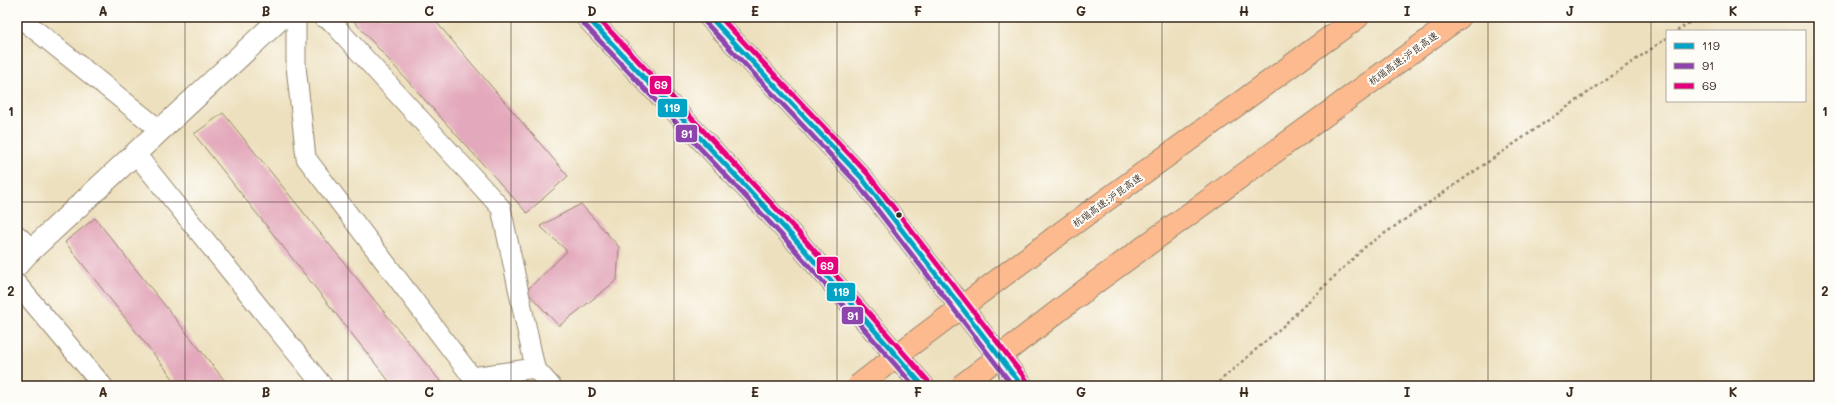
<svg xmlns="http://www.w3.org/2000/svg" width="1836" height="403" font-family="Mali,'LXGW WenKai TC',sans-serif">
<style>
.building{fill:#e3a8bb}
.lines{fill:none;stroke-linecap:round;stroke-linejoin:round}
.service-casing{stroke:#94856e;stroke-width:21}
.minor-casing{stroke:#94856e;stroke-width:24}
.secondary-casing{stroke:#94856e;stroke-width:24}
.motorway-casing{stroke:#94856e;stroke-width:24}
.path{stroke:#94856e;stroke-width:2.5;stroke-dasharray:3 3;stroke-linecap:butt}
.service{stroke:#fff;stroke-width:19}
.minor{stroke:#fff;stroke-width:22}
.secondary{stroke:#fee3d2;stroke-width:22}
.motorway{stroke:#fcba8e;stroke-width:22}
.motorway-bridge-casing{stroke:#94856e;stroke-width:24;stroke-linecap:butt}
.motorway-bridge{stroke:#fcba8e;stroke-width:22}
.bus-1-casing{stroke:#fdfcf7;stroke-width:8}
.bus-2-casing{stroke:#fdfcf7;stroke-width:8}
.bus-3-casing{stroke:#fdfcf7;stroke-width:8}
.bus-1{stroke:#03a3c5;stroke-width:5}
.bus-2{stroke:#8e44ad;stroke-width:5}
.bus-3{stroke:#e5007d;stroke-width:5}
.grid{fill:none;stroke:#3b2a1e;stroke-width:1;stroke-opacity:0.55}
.bus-dot{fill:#3b2a1e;stroke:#fdfcf7;stroke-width:1.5}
.labels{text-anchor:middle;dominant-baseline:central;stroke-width:4;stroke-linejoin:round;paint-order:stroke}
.street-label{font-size:10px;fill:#3b2a1e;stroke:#fdfcf7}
.line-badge{stroke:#fdfcf7;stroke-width:1.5}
.badge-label{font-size:11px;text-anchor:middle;font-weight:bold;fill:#fff}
.neatline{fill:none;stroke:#3b2a1e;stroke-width:1.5}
.grid-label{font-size:13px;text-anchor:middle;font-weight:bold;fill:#3b2a1e}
</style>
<rect width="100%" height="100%" fill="#fdfcf7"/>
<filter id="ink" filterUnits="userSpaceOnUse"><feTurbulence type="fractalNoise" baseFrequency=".025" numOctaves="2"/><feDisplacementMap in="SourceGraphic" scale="8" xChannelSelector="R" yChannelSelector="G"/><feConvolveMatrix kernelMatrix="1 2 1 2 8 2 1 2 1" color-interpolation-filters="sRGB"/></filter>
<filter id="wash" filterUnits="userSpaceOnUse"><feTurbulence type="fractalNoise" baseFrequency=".012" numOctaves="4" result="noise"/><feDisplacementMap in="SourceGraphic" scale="16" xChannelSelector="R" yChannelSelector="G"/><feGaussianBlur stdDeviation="0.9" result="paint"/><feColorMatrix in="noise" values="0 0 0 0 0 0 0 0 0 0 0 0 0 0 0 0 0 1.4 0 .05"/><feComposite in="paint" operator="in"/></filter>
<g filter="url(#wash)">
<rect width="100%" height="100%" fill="#ede0be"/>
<g id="blocks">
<path class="building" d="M350 17H432L568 176 527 213Z
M223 113 444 386H393L194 134Z
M581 204 619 247 617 280 559 326 526 291 567 251 540 226Z
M95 218 229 386H179L65 242Z"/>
</g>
</g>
<g filter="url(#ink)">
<use href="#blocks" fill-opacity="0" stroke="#94856e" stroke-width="1"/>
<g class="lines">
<defs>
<path id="service" d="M19 17 160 130
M296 17V66L306 158 472 377 535 368
M323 17 331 21 501 208 535 368 551 386
M135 153 323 386
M17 235 32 249
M17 284 103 386"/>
<path id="minor" d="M17 265 27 254 282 17"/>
<path id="secondary" d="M587 17 793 237 923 386
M710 17 861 177 1022 386"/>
<path id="motorway" d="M1054 238 1358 17
M1096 282 1460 17"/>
</defs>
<use href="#service" class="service-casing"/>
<use href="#minor" class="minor-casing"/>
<use href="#secondary" class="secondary-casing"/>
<use href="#motorway" class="motorway-casing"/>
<path class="path" d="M1677 31 1697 17
M1214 386 1283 326 1365 247 1667 38"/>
<use href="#service" class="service"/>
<use href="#minor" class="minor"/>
<use href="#secondary" class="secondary"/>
<use href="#motorway" class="motorway"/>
<defs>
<path id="motorway-bridge" d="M858 386 904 350 1054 238
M961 386 1096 282"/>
</defs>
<use href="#motorway-bridge" class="motorway-bridge-casing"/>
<use href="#motorway-bridge" class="motorway-bridge"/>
<defs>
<path id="bus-1" d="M587 17 793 237 923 386
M710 17 861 177 1022 386"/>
<path id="bus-2" d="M582 22 788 242 914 386
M705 22 856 182 1013 386"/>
<path id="bus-3" d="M597 17 798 232 928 381
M720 17 867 173 1028 382"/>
</defs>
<use href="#bus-1" class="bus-1-casing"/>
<use href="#bus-2" class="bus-2-casing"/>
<use href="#bus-3" class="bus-3-casing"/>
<use href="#bus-1" class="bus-1"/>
<use href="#bus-2" class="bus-2"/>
<use href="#bus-3" class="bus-3"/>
</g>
</g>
<path class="grid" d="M185 17V386M348 17V386M511 17V386M674 17V386M837 17V386M999 17V386M1162 17V386M1325 17V386M1488 17V386M1651 17V386M17 202H1819"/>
<circle class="bus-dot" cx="899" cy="215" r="3.5"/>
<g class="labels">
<g class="street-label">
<text transform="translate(1403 58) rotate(-36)">杭瑞高速;沪昆高速</text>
<text transform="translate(1107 200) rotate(-36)">杭瑞高速;沪昆高速</text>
</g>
</g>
<g class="line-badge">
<rect x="649" y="75" width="23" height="20" rx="4" fill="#e5007d"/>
<rect x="657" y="98" width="31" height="20" rx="4" fill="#03a3c5"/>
<rect x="675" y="124" width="23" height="19" rx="4" fill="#8e44ad"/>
<rect x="816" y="256" width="23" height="19" rx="4" fill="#e5007d"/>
<rect x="826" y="282" width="30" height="20" rx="4" fill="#03a3c5"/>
<rect x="841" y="306" width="23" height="19" rx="4" fill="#8e44ad"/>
</g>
<g class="badge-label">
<text x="661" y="89">69</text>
<text x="672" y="112">119</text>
<text x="687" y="138">91</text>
<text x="827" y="270">69</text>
<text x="841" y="296">119</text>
<text x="853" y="320">91</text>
</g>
<rect width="1836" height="403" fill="none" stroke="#fdfcf7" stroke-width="44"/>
<rect x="1666" y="30" width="140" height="72" fill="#fdfcf7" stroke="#afa8a0"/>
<rect x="1674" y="43" width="20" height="6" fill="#03a3c5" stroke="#afa8a0"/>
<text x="1702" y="50" font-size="12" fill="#3b2a1e">119</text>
<rect x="1674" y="63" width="20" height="6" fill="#8e44ad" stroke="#afa8a0"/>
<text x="1702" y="70" font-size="12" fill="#3b2a1e">91</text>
<rect x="1674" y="83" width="20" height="6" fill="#e5007d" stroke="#afa8a0"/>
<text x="1702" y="90" font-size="12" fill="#3b2a1e">69</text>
<rect x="22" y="22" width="1792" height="359" class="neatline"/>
<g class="grid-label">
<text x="103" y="16">A</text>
<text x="266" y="16">B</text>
<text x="429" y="16">C</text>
<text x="592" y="16">D</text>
<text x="755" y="16">E</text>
<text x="918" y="16">F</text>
<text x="1081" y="16">G</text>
<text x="1244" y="16">H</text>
<text x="1407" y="16">I</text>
<text x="1570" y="16">J</text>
<text x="1733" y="16">K</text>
<text x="11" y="116">1</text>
<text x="1825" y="116">1</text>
<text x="11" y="296">2</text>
<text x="1825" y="296">2</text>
<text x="103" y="397">A</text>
<text x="266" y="397">B</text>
<text x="429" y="397">C</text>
<text x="592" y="397">D</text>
<text x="755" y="397">E</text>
<text x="918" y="397">F</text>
<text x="1081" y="397">G</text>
<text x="1244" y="397">H</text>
<text x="1407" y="397">I</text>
<text x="1570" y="397">J</text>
<text x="1733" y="397">K</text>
</g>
</svg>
